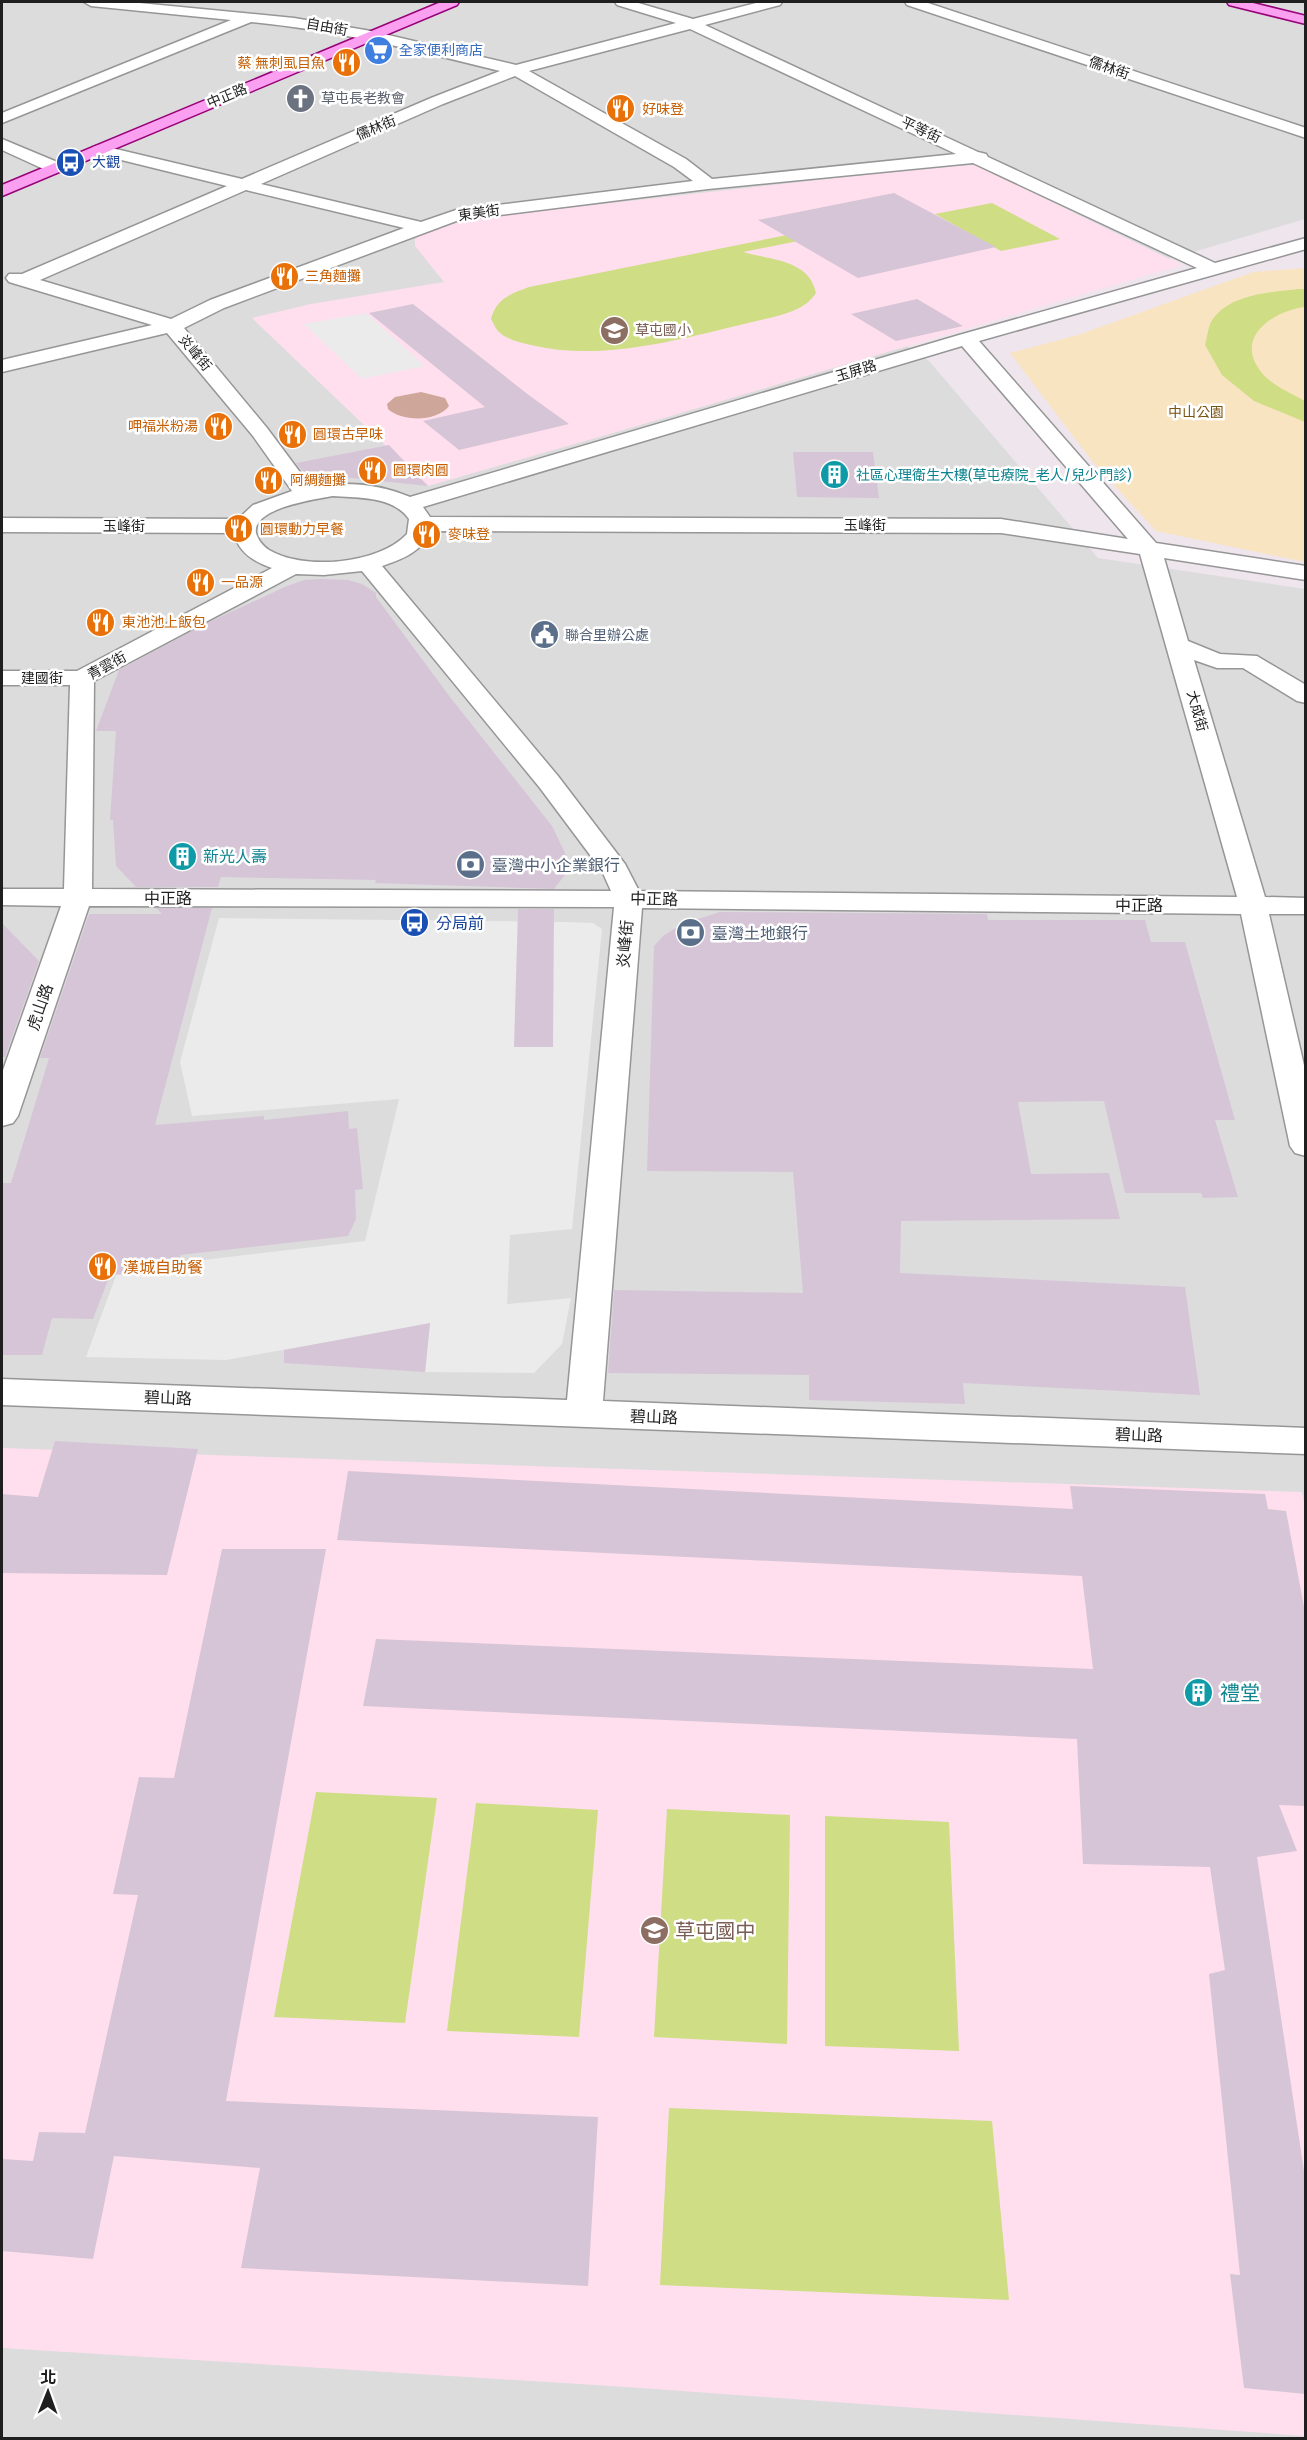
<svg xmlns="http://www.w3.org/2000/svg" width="1307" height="2440" font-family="'Fira Sans','Noto Sans TC',sans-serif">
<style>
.residential{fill:#dcdcdd}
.education{fill:#ffdfed}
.forest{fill:#cea79a}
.park{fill:#f9e4c2}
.pitch{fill:#cfdd84}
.parking{fill:#ebebeb}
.building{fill:#d6c5d6}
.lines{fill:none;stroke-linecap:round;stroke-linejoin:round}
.minor-casing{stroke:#969696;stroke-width:3}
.major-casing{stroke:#970277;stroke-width:3}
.minor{fill:#fff;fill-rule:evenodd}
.major{fill:#fb9ff0;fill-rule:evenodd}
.labels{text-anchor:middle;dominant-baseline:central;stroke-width:5;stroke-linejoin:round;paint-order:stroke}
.far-street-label{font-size:14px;fill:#1f1f1f;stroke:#fff}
.far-shop-label{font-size:14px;fill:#366cbe;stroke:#fff;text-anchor:start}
.far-food-label{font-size:14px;fill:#c56008;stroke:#fff;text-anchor:start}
.far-worship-label{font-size:14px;fill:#5b616d;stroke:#fff;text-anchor:start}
.far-transit-label{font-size:14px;fill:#164399;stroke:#fff;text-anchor:start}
.far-education-label{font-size:14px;fill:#785e54;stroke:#fff;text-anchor:start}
.far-park-label{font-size:14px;fill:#7c530d;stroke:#fff}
.far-culture-label{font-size:14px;fill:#0d838f;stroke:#fff;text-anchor:start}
.far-service-label{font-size:14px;fill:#4e5e75;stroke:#fff;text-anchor:start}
.culture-label{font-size:16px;fill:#0d838f;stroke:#fff;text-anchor:start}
.service-label{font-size:16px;fill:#4e5e75;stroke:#fff;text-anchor:start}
.street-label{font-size:16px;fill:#1f1f1f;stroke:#fff}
.transit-label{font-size:16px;fill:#164399;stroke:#fff;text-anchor:start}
.food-label{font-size:16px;fill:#c56008;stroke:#fff;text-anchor:start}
.near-culture-label{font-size:20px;fill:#0d838f;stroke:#fff;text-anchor:start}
.near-education-label{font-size:20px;fill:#785e54;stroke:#fff;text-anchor:start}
</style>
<rect width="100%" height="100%" fill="#efe5ed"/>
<path class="residential" d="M2 2H1305V219L1183 255 887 332 929 361 1098 558 1305 589V2438H2Z"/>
<path class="education" d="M975 165 1182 265 613 433 428 486 252 318 311 304 444 282 415 246V239L423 232 438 225 459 220 934 167Z
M2 1448 1302 1492 1306 1513 1305 2436 627 2387 2 2348Z"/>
<path class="forest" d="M421 392 445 398 449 406C437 422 402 422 388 409L387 404 395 397Z"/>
<path class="park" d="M1305 268V562L1156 531 1092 461 1010 353 1081 334 1253 272Z"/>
<path class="pitch" d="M992 203 1060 239 1001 251 935 214Z
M837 225 848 231 743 252C770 260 809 259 816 293 806 308 791 312 774 317 696 334 610 364 531 345 521 343 505 339 498 331 495 328 493 322 491 319 496 299 510 294 529 287Z
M1299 289H1305V307C1278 310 1237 333 1257 366 1267 384 1289 392 1305 401V422L1254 401 1222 375 1205 345C1207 338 1208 328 1211 322 1227 294 1271 292 1299 289Z
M316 1792 437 1798 405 2023 274 2017Z
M476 1803 598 1810 579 2037 447 2031Z
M667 1809 790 1815 787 2044 654 2037Z
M825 1816 949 1822 959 2051 825 2046Z
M669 2108 992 2121 1009 2300 660 2285Z"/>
<path class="parking" d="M366 313 425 366 362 379 304 324Z
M219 918 565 922 593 923 602 929 572 1229 510 1235 507 1304 571 1298 562 1344 534 1373 425 1372 430 1324 226 1360 86 1357 118 1270 365 1241 399 1099 192 1116 180 1062Z"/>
<path class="building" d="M894 193 996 247 858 278 758 220Z
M917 299 963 326 896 341 851 314Z
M413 304 530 396 569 424 459 450 423 421 485 407 369 313Z
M389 445 428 486 304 473 296 463Z
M793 452H873L879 498 797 497Z
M320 579 348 580 362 584 376 593V597L450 697 552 826 565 853 568 871 554 889 375 883 376 880 221 877 218 887H136L116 866 113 820H110L116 731H96L119 670 209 622 287 586 304 580Z
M156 908H212L155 1125 264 1116V1120L348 1111 349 1129 357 1128 363 1189 355 1190 356 1219 348 1236 180 1255V1258L133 1259 128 1274 110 1275 93 1319 52 1318 42 1355H2V1183H11L49 1058H40L89 914H162Z
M518 909H554L553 1047H514Z
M720 912 987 914 988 920H1145L1151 942H1185L1235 1120H1215L1238 1197 1203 1198 1201 1193H1125L1104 1101 1018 1102 1031 1174 1109 1173 1120 1219 901 1221 900 1273 1185 1287 1200 1395 963 1383 965 1404 809 1400V1375L608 1373 614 1290 803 1293 793 1172 647 1171 654 946 663 936 682 924Z
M2 923 39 961 5 1057H2Z
M430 1323 425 1372 284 1363V1350Z
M55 1441 198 1449 167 1575 2 1573V1494L38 1497Z
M348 1471 1073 1509 1070 1486 1265 1494 1268 1509 1286 1511 1305 1612V1806L1279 1805 1297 1851 1257 1857 1305 2178V2394L1244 2388 1230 2274 1240 2275 1209 1974 1225 1970 1210 1867 1083 1864 1077 1739 363 1706 376 1639 1093 1669 1082 1576 337 1540Z
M222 1549H326L226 2101 598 2117 588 2286 241 2268 260 2168 114 2156 93 2259 2 2251V2159L33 2161 39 2132 85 2133 138 1895 113 1894 139 1777 174 1778Z"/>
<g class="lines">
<defs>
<path id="minor" d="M84 2H129L294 18 371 31 516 65 676 23 617 5 615 2H635L693 19 760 2H782L780 5 705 25 978 152 986 154 988 157 1215 263 1306 238V249L979 341 1156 543 1306 566V580L1164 558 1188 641 1220 654 1257 656 1306 685V703L1297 701 1243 668H1217L1194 660 1265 897 1306 898V914H1269L1306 1074V1156L1295 1153 1290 1146 1241 914 642 908 603 1401 1306 1428V1454L2 1405V1379L567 1400 614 907 89 906 18 1116 13 1123 2 1126V1073L61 906 2 905V889H64L70 685H2V671H77L272 568C254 562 238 552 234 533L2 532V518L238 519 253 505 292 491 253 436 167 333 2 372V360L152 325 9 282 6 278 9 274H22L227 186 93 153 91 150 93 147 99 145 242 179 431 98 500 71C418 51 336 30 251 22L2 123V113L231 20 91 6ZM690 29 956 154 712 179 686 159 529 71ZM515 76 674 167 693 181 456 210 421 222 261 184 443 104ZM973 163 1197 268 959 335 410 497C379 484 344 481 311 487L267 428 184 328 224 308 459 220 708 189ZM246 190 404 228 210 300 171 319 40 280ZM962 346 1128 539 1001 519 430 517 423 507ZM333 496C358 498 393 496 409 519L407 534C379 564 304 571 269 550 263 546 258 540 256 533 252 508 316 499 333 496ZM431 531 1001 533 1140 554 1237 897 639 891 625 864 558 776 382 566C403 559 421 552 431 531ZM362 571 540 788 602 871 611 891 92 889 94 681 296 574 324 575Z
M905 2H925L1306 128V138L907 5Z
M2 139 62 164 64 168 56 173 50 172 2 150Z"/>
<path id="major" d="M441 2H459L457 5 2 196V185Z
M1227 2H1249L1306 16V24L1229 5Z"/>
</defs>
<use href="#minor" class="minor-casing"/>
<use href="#major" class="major-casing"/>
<use href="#minor" class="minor"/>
<use href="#major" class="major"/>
</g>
<defs>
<symbol id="supermarket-disc" viewBox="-11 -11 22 22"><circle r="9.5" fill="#3f7fe0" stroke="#fff"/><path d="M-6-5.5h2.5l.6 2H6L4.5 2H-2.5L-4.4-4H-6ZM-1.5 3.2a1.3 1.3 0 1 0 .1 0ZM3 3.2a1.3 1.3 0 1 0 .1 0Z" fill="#fff"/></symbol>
<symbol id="restaurant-disc" viewBox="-11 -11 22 22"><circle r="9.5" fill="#e8710a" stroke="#fff"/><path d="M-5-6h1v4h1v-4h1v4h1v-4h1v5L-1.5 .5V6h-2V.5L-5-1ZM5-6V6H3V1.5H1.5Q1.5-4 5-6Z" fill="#fff"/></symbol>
<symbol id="church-disc" viewBox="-11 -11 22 22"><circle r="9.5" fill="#6b7280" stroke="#fff"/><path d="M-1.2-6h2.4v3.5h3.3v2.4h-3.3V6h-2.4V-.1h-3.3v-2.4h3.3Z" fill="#fff"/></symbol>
<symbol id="bus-disc" viewBox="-11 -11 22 22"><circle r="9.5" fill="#1a4fb4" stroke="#fff"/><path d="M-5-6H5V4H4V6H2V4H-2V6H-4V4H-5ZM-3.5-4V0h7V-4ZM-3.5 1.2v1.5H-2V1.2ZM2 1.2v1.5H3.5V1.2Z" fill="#fff"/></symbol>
<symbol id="school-disc" viewBox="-11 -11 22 22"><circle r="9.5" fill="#8d6e63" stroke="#fff"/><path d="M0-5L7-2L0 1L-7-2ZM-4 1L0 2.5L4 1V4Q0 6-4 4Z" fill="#fff"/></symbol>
<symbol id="building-disc" viewBox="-11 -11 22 22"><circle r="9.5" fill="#0f9aa8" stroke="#fff"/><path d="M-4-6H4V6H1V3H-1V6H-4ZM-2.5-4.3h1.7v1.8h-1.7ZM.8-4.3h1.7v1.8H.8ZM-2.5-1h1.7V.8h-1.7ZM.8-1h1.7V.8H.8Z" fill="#fff"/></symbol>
<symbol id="civic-disc" viewBox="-11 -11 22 22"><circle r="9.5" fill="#5c6f8a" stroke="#fff"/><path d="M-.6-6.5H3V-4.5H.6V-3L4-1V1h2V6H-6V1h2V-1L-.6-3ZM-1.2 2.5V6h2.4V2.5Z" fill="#fff"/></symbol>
<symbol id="bank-disc" viewBox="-11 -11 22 22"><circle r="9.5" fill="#5c6f8a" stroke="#fff"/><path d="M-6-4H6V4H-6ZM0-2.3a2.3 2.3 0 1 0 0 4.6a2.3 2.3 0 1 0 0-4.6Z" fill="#fff"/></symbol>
</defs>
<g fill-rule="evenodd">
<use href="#supermarket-disc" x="362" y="34" width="33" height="33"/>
<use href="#restaurant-disc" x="330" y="46" width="33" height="33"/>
<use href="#church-disc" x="284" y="82" width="33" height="33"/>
<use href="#restaurant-disc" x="604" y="92" width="33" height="33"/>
<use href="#bus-disc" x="54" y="146" width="33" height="33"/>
<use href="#restaurant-disc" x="268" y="260" width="33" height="33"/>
<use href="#school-disc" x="598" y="314" width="33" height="33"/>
<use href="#restaurant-disc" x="202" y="410" width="33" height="33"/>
<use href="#restaurant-disc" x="276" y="418" width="33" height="33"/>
<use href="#restaurant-disc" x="356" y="454" width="33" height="33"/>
<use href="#building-disc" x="818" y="458" width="33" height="33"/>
<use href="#restaurant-disc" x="252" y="464" width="33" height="33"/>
<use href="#restaurant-disc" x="222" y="512" width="33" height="33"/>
<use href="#restaurant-disc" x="410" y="518" width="33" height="33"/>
<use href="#restaurant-disc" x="184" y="566" width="33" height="33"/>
<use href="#restaurant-disc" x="84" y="606" width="33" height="33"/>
<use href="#civic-disc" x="528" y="618" width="33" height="33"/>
<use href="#building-disc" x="166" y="840" width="33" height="33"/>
<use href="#bank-disc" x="454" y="848" width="33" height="33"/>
<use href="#bus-disc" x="398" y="906" width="33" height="33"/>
<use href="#bank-disc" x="674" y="916" width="33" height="33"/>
<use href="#restaurant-disc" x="86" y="1250" width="33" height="33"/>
<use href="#building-disc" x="1182" y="1676" width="33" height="33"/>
<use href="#school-disc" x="638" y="1914" width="33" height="33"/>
</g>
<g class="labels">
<g class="far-street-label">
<text transform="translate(327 27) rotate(10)">自由街</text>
<text transform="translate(1109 68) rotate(19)">儒林街</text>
<text transform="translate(227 96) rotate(-23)">中正路</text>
<text transform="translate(376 128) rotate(-23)">儒林街</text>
<text transform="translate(921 130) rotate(25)">平等街</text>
<text transform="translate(479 213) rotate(-8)">東美街</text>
<text transform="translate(195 353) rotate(50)">炎峰街</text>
<text transform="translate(856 371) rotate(-17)">玉屏路</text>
<text x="865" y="525">玉峰街</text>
<text x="124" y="526">玉峰街</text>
<text transform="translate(107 666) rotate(-29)">青雲街</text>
<text x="42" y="678">建國街</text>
<text transform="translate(1197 711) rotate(74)">大成街</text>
</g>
<g class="far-shop-label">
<text x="399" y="50">全家便利商店</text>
</g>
<g class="far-food-label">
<text x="325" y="63" text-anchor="end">蔡 無刺虱目魚</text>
<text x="642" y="109">好味登</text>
<text x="305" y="276">三角麵攤</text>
<text x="198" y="426" text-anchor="end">呷福米粉湯</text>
<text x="313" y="434">圓環古早味</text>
<text x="393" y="470">圓環肉圓</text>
<text x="290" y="480">阿綢麵攤</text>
<text x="260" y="529">圓環動力早餐</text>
<text x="448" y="534">麥味登</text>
<text x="221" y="582">一品源</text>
<text x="122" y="622">東池池上飯包</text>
</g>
<g class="far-worship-label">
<text x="321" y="98">草屯長老教會</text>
</g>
<g class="far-transit-label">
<text x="92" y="162">大觀</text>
</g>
<g class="far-education-label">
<text x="635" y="330">草屯國小</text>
</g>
<g class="far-park-label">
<text x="1196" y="412">中山公園</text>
</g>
<g class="far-culture-label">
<text x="856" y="475">社區心理衛生大樓(草屯療院_老人/兒少門診)</text>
</g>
<g class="far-service-label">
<text x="565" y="635">聯合里辦公處</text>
</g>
<g class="culture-label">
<text x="203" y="856">新光人壽</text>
</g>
<g class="service-label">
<text x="492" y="865">臺灣中小企業銀行</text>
<text x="712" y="933">臺灣土地銀行</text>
</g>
<g class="street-label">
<text x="168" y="898">中正路</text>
<text transform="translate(654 899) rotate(1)">中正路</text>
<text x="1139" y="905">中正路</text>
<text transform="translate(625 944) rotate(-85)">炎峰街</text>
<text transform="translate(40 1007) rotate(-71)">虎山路</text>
<text transform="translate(168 1398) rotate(2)">碧山路</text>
<text transform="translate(654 1417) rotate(2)">碧山路</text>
<text transform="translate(1139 1435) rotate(2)">碧山路</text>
</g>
<g class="transit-label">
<text x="436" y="923">分局前</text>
</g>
<g class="food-label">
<text x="123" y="1267">漢城自助餐</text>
</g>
<g class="near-culture-label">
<text x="1220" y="1693">禮堂</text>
</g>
<g class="near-education-label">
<text x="675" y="1931">草屯國中</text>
</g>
</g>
<rect width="1307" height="2440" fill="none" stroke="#1f1f1f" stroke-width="6"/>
<g transform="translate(48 2392) rotate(1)" stroke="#ffffff" stroke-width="4.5" paint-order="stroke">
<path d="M0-4.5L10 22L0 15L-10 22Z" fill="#1f1f1f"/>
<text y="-9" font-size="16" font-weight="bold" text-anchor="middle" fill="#1f1f1f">北</text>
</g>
</svg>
